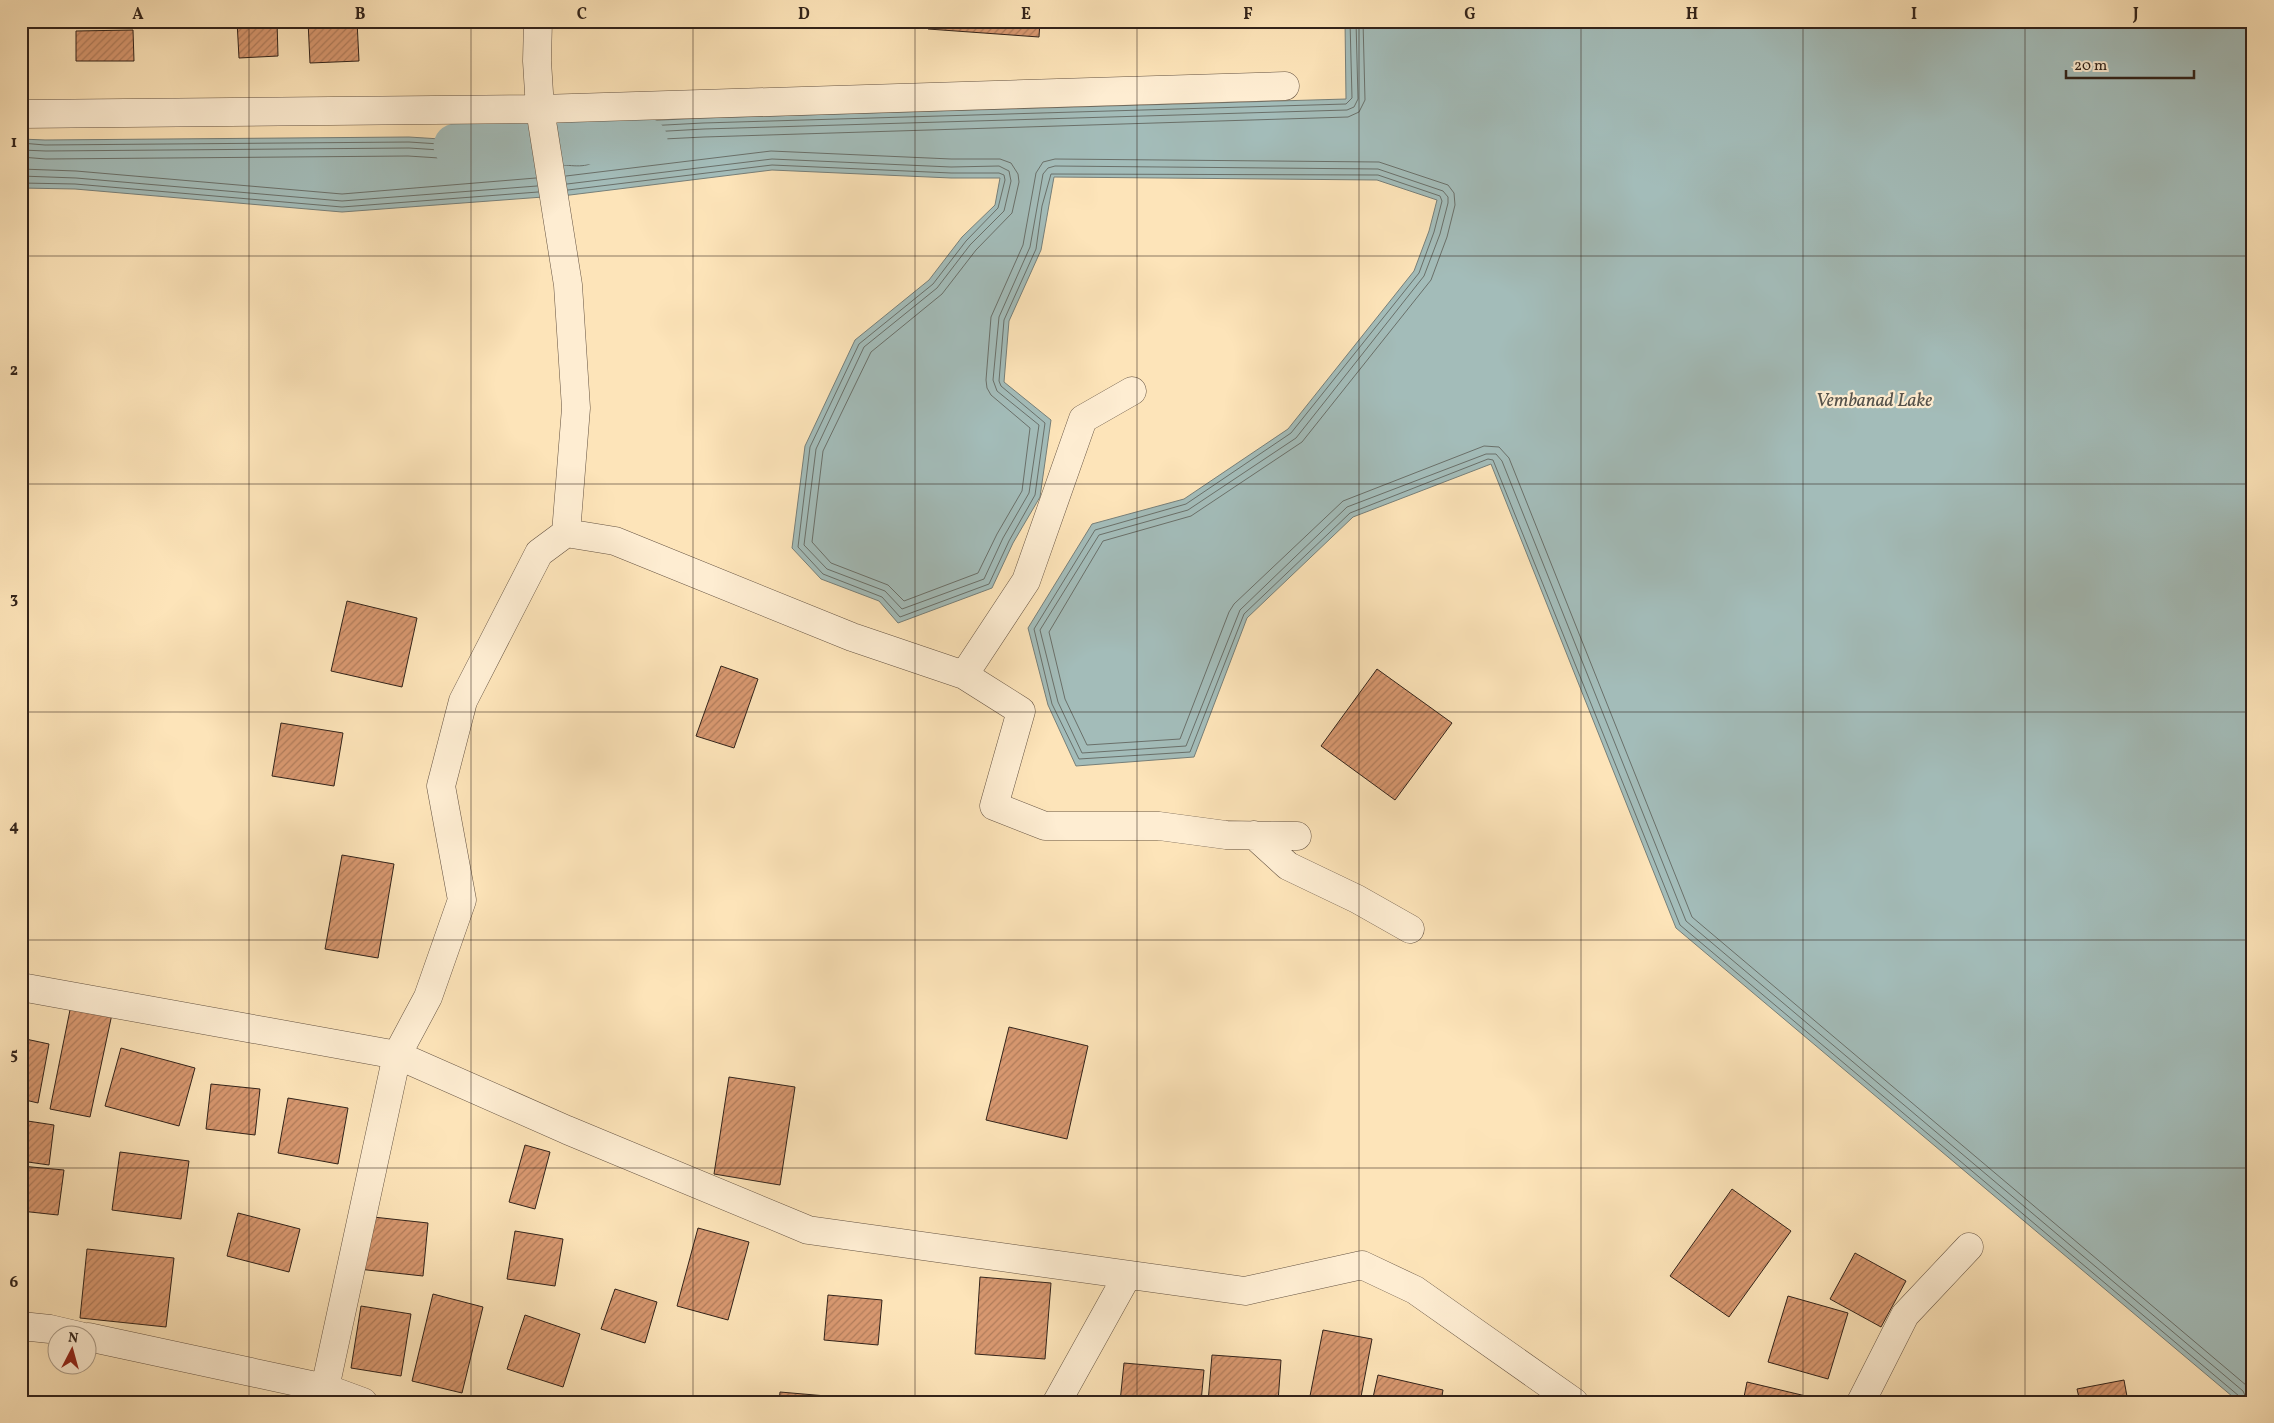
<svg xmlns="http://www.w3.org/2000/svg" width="2274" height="1423" font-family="Vollkorn,serif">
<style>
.water{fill:#a3bcb9;stroke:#767f79}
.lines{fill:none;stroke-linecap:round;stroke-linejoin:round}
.shore{stroke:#6a706a;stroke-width:1}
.canal{stroke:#a3bcb9;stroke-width:45}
.building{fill:url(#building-hatch);stroke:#32231a}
.minor-casing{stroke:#655342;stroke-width:29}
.minor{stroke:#feedd2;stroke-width:28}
.grid{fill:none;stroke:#32231a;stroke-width:1;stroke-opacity:0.55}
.labels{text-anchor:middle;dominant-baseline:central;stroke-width:4.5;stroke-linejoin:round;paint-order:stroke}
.water-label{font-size:19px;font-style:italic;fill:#54514a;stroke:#feedd2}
.neatline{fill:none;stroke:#32231a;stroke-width:2}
.grid-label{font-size:16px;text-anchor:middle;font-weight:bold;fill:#32231a}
</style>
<defs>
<pattern id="building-hatch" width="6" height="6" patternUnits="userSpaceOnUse" patternTransform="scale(1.25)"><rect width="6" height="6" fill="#d89870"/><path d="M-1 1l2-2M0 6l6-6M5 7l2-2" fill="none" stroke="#b07c5b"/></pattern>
</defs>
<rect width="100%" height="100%" fill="#fde4b9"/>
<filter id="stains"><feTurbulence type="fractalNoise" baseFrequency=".004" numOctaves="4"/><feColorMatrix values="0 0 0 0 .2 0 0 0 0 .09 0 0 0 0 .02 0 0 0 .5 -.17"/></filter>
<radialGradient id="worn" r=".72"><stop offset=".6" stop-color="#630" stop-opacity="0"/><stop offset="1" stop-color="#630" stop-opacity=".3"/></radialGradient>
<path class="water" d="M1345 21H2253V1402H2239L1676 928 1491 464 1353 517 1247 618 1194 757 1076 766 1048 705 1028 628 1092 524 1184 499 1288 429 1414 271 1429 231 1437 200 1377 180 1054 177 1041 250 1009 321 1004 382 1051 420 1040 497 1013 543 992 588 898 623 879 601 821 579 792 548 805 446 855 340 929 280 962 237 995 205 1000 178H951L772 170 570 195 342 212 75 189 21 188V139L45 140 409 137 582 148 583 124 703 118 1346 99Z"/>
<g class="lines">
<path class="shore" d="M21 143 45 145 409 142 531 150
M21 150 46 151 409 148 532 156
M562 151H585L587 148 588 131 590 129 703 123 1346 104 1352 98 1350 21
M21 157 46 159 408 156 533 164
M563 158C584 159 592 162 594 137L596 135 704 129 1347 110 1354 107 1358 99 1356 21
M564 165C577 166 594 169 600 153 601 148 600 146 603 142L704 137 1348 117 1359 112 1365 100 1363 21
M21 169 76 171 342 194 536 178
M21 176 76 178 342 201 537 186
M566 176 771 151 951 159H1000L1011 163 1018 174 1019 182 1012 213 976 250 942 294 871 352 823 451 812 542 831 563 888 585 904 601 978 573 997 534 1022 491 1030 428 991 395 987 388 986 380 991 317 1023 245 1036 173 1043 162 1055 159 1379 162 1448 185 1454 193 1455 205 1447 237 1431 280 1302 442 1191 516 1103 541 1049 632 1065 699 1087 745 1180 739 1229 612 1234 604 1343 501 1484 446 1499 447 1509 458 1692 917 2253 1391
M21 183 75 184 342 207 538 192
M567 184 772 159 951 167 999 166 1009 171 1011 181 1004 211 970 245 937 288 864 347 816 449 804 545 827 569 885 591 902 609 984 579 1003 538 1029 493 1039 425 997 391 993 380 999 317 1030 247 1043 174 1048 168 1055 166 1378 169 1443 191 1448 197V203L1440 234 1424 276 1296 438 1188 510 1099 535 1040 630 1058 702 1082 753 1186 746 1240 610 1347 507 1486 454H1496L1502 461 1686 921 2243 1391 2248 1402
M568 190 772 165 951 173H999L1004 175 1005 180 998 208 966 241 933 284 859 344 810 447 798 547 823 574 882 597 900 617 989 584 1009 541 1035 495 1045 423 1001 386 999 381 1004 320 1036 249 1042 206 1051 174 1378 175 1440 196 1442 201 1434 232 1419 273 1291 433 1186 504 1095 530 1034 629 1052 704 1079 759 1190 752 1244 614 1350 513 1488 459 1493 460 1680 925 2239 1396 2241 1402"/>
<path class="canal" d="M456 146 645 140"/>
</g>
<path class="building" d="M237 21H277L278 56 239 58Z
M308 21H357L359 61 310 63Z
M928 21H1040L1039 37 928 29Z
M133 30 134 61H76V31Z
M347 601 417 618 402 687 331 671Z
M721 666 758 679 734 748 696 736Z
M1377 669 1452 723 1395 800 1321 746Z
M281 723 343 733 334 786 272 776Z
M342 855 394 864 378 958 325 949Z
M71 1005 112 1014 90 1117 50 1109Z
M1009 1027 1088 1046 1067 1139 986 1120Z
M21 1038 49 1044 38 1103 21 1099Z
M121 1048 195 1068 179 1126 105 1106Z
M729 1077 795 1087 780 1185 714 1174Z
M211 1084 260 1089 255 1135 206 1129Z
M288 1098 348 1108 338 1164 278 1153Z
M21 1120 54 1125 49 1165 21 1161Z
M525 1145 550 1152 535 1209 509 1202Z
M120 1152 189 1161 181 1219 112 1210Z
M21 1166 64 1170 58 1215 21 1211Z
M1732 1189 1791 1231 1729 1317 1670 1276Z
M238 1213 300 1229 289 1272 227 1256Z
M364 1216 428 1223 423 1276 358 1269Z
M698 1228 749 1242 728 1320 677 1306Z
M515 1231 563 1239 555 1286 507 1279Z
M87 1249 174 1258 166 1327 80 1318Z
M1855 1253 1906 1281 1881 1327 1830 1299Z
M980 1277 1051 1283 1045 1359 975 1354Z
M615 1289 657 1302 645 1343 601 1329Z
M433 1294 483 1307 462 1393 412 1381Z
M828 1295 882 1300 878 1345 824 1340Z
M1788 1296 1848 1313 1828 1379 1768 1362Z
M361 1306 411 1314 401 1376 351 1368Z
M525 1315 580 1334 563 1387 507 1369Z
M1323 1330 1372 1339 1360 1402H1341L1310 1396Z
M1212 1355 1281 1360 1278 1402H1208Z
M1124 1363 1204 1370 1201 1402H1120Z
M1378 1375 1443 1390 1441 1402H1372Z
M2124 1380 2128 1402H2080L2077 1389Z
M1747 1382 1810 1397 1808 1402H1743Z
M780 1392 838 1397 837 1402H779Z"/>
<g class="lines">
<defs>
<path id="minor" d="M538 21 537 61 540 109 568 285 576 408 566 533
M21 114 540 109 1285 86
M964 675 1026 581 1083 419 1132 391
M1254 835 1288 866 1357 899 1410 929
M21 987 397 1055 567 1130 808 1230 1245 1291 1362 1265 1415 1290 1574 1402
M21 1326 50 1329 80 1336
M88 1337 325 1388 363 1402
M325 1388 397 1055 428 997 462 900 441 786 463 701 539 553 566 533 615 541 852 637 964 675 1021 711 994 806 1045 826H1159L1226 835 1297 836
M1057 1402 1127 1276
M1861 1402 1905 1315 1969 1247"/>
</defs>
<use href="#minor" class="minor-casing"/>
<use href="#minor" class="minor"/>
</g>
<path class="grid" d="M249 21V1402M471 21V1402M693 21V1402M915 21V1402M1137 21V1402M1359 21V1402M1581 21V1402M1803 21V1402M2025 21V1402M21 256H2253M21 484H2253M21 712H2253M21 940H2253M21 1168H2253"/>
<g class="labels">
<g class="water-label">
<text x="1874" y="401">Vembanad Lake</text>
</g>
</g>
<rect width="2274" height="1423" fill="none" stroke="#fde4b9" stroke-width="55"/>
<g transform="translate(72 1350) rotate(6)"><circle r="24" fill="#feedd2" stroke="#ac9c88"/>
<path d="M0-4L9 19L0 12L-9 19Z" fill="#8f2418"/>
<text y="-8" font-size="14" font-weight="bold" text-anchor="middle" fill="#32231a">N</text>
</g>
<path d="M2066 70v8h128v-8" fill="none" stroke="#32231a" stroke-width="2.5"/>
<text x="2074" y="70" font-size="15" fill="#32231a" stroke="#feedd2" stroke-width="4" paint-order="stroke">20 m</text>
<rect x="28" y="28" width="2218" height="1368" class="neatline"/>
<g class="grid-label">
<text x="138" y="19">A</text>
<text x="360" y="19">B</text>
<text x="582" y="19">C</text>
<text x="804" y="19">D</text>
<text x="1026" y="19">E</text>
<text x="1248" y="19">F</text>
<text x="1470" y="19">G</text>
<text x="1692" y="19">H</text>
<text x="1914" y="19">I</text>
<text x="2136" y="19">J</text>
<text x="14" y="147">1</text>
<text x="14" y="375">2</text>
<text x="14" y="603">3</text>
<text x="14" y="831">4</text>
<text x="14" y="1059">5</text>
<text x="14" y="1287">6</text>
</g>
<rect width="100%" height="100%" filter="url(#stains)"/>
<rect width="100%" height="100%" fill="url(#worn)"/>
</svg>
